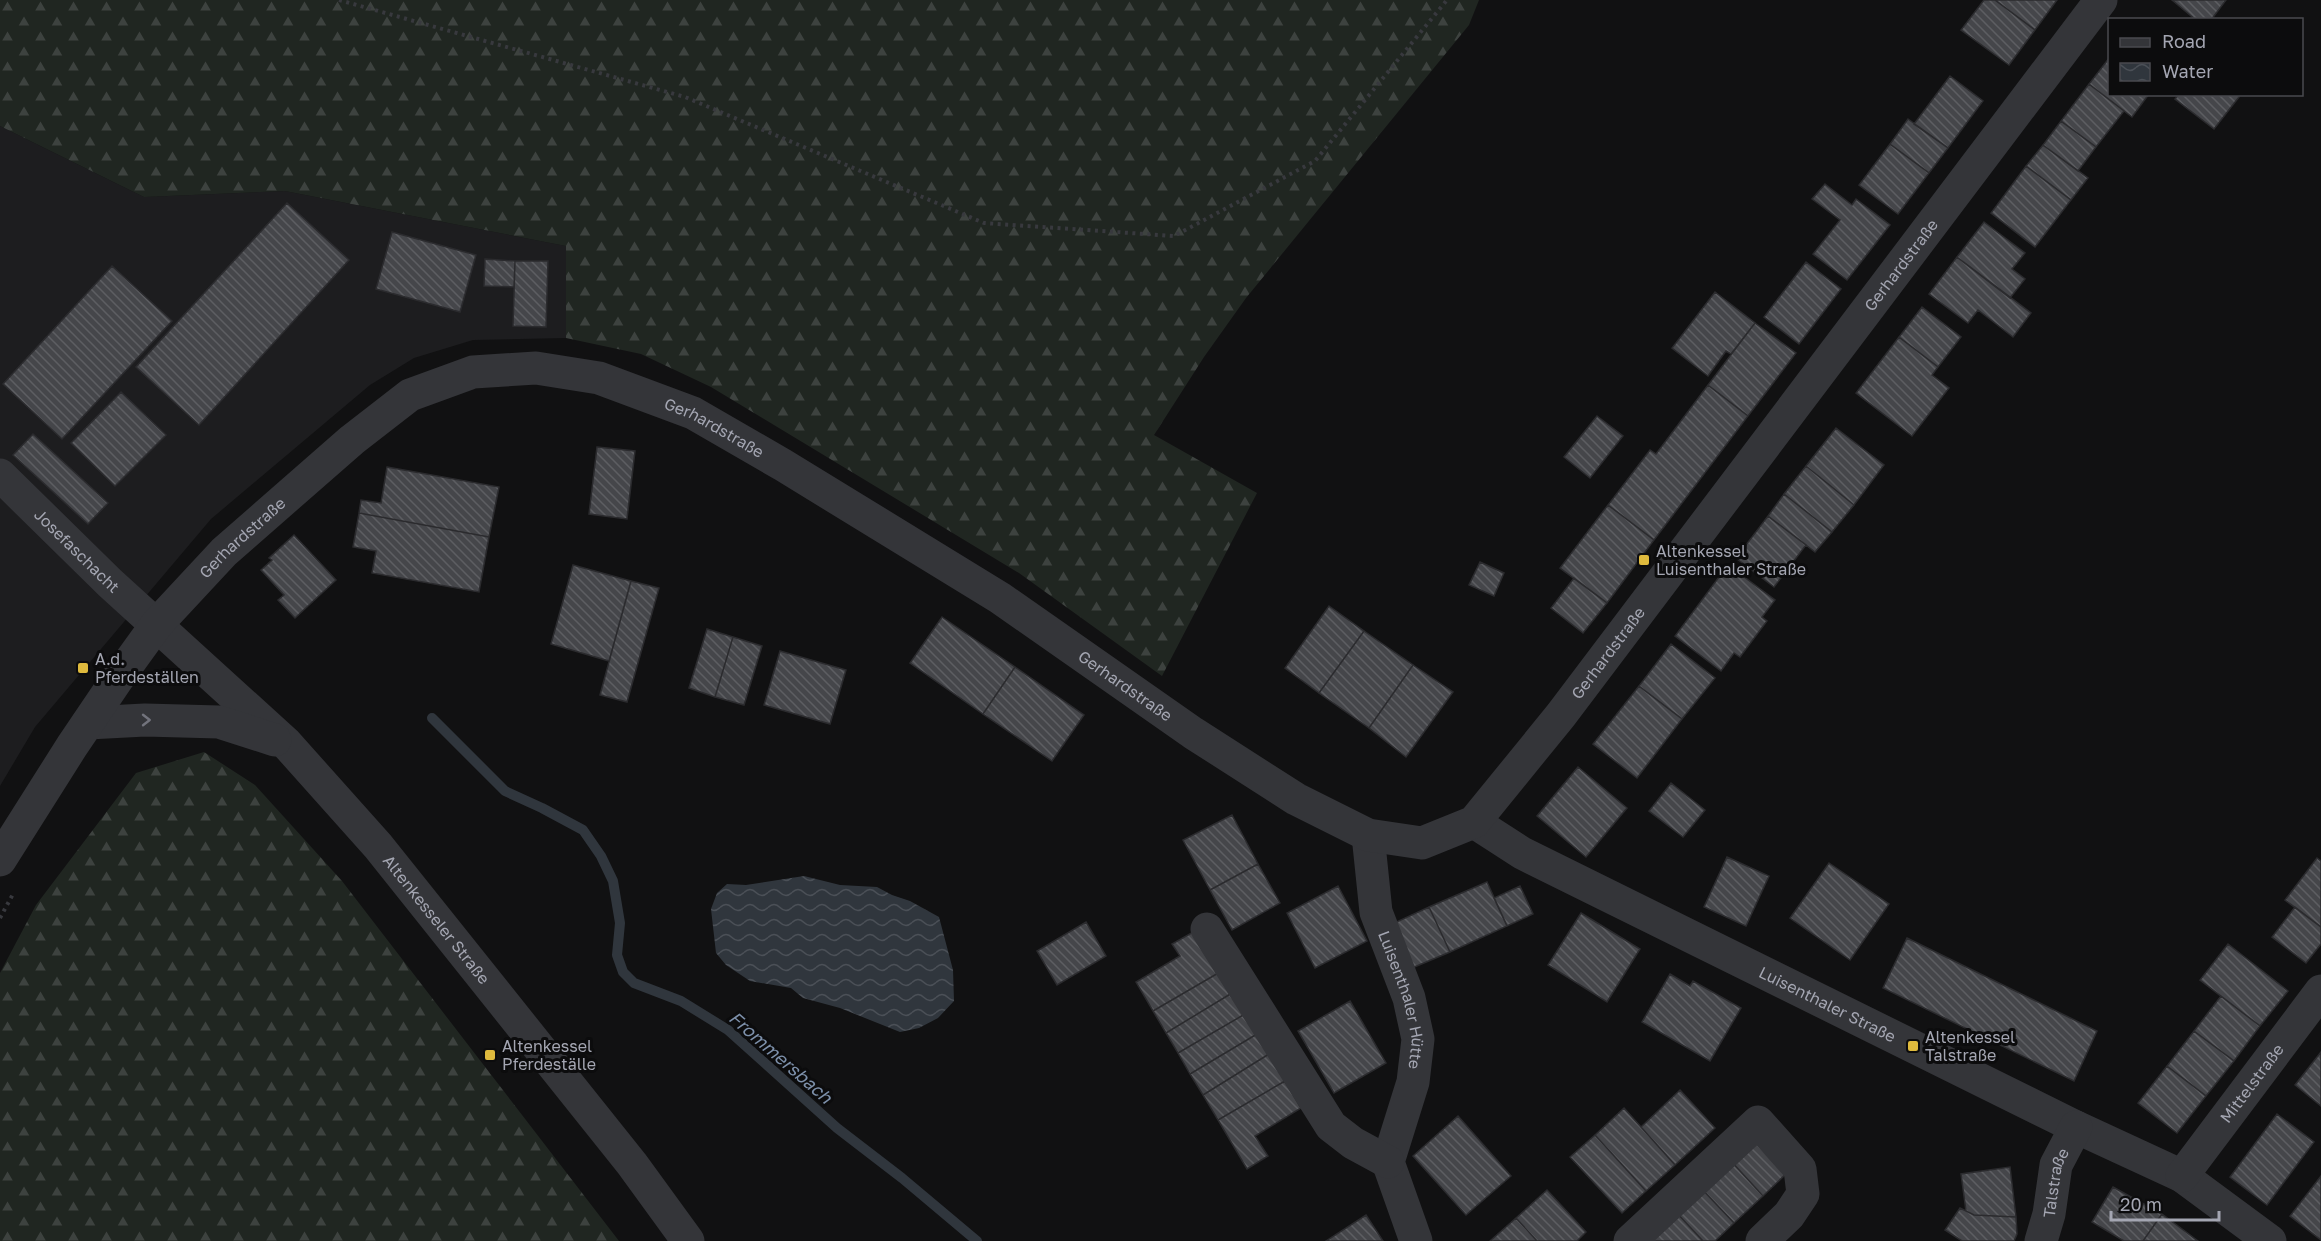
<svg xmlns="http://www.w3.org/2000/svg" width="2321" height="1241" font-family="'Golos Text',sans-serif">
<style>
.built{fill:#1d1d1f}
.forest{fill:url(#forest-firs)}
.water{fill:url(#water-waves)}
.lines{fill:none;stroke-linecap:round;stroke-linejoin:round}
.stream{stroke:#30363d;stroke-width:10}
.building{fill:url(#building-back-hatch);stroke:#2b2b2e;stroke-width:1.5}
.path{stroke:#38393e;stroke-width:4;stroke-dasharray:3 4.5;stroke-linecap:butt}
.minor{stroke:#343539;stroke-width:33}
.oneway{stroke:#72737c}
.poi-dot{fill:#dfba3d;stroke:#0c0c0d;stroke-width:2}
.labels{text-anchor:middle;dominant-baseline:central;stroke-width:6;stroke-linejoin:round;paint-order:stroke}
.street-label{font-size:16px;fill:#a4a6b2;stroke:#0c0c0d}
.poi-label{font-size:16px;fill:#a4a6b2;stroke:#0c0c0d;text-anchor:start}
.water-label{font-size:18px;font-style:italic;fill:#7d90aa;stroke:#0c0c0d}
</style>
<defs>
<pattern id="forest-firs" width="22" height="20" patternUnits="userSpaceOnUse" patternTransform="scale(1.5)"><rect width="22" height="20" fill="#202621"/><path d="M5 1l3.5 6h-7zM16 11l3.5 6h-7z" fill="#3d423f"/></pattern>
<pattern id="water-waves" width="16" height="10" patternUnits="userSpaceOnUse" patternTransform="scale(1.5)"><rect width="16" height="10" fill="#30363d"/><path d="M0 5q4-4 8 0t8 0" fill="none" stroke="#4b5057"/></pattern>
<pattern id="building-back-hatch" width="6" height="6" patternUnits="userSpaceOnUse" patternTransform="scale(1.5)"><rect width="6" height="6" fill="#45464a"/><path d="M-1 5l2 2M0 0l6 6M5-1l2 2" fill="none" stroke="#5d5e62"/></pattern>
</defs>
<rect width="100%" height="100%" fill="#111112"/>
<path class="built" d="M0 126 144 197 285 191 566 246V338L473 340 414 358 370 385 211 519 35 727 0 786Z"/>
<path class="forest" d="M0 0H1479L1469 25 1246 298 1204 357 1154 435 1257 493 1162 676 1019 573 711 387 641 354 566 338V246L285 191 144 197 0 126Z
M204 752 255 785 342 881 619 1241H0V973L36 905 136 773Z"/>
<path class="water" d="M804 876 840 885 877 887 892 895 910 901 939 917 953 970 954 1001 938 1018 919 1028 900 1032 840 1008 803 998 791 988 750 981 726 965 716 953 711 909 717 893 727 884 746 885Z"/>
<g class="lines">
<path class="stream" d="M432 718 505 791 542 808 583 830 601 856 613 881 620 923 617 955 623 972 634 983 681 1001 728 1030 837 1128 902 1178 977 1241"/>
</g>
<path class="building" d="M1984 0H1995L2035 30 2009 65 1961 30Z
M1995 0H2057L2035 30Z
M2172 0H2226L2211 20H2196Z
M2110 57V94H2149L2132 117 2089 84Z
M1950 76 1983 101 1948 148 1914 124Z
M2089 84 2124 111 2096 147 2061 121Z
M2179 94H2236L2239 97 2214 129 2175 99Z
M1908 119 1948 148 1929 173 1890 144Z
M2061 121 2096 147 2078 171 2043 145Z
M1890 144 1929 173 1898 214 1859 185Z
M2043 145 2088 178 2071 200 2026 166Z
M2026 166 2071 200 2035 247 1991 213Z
M1825 184 1852 205 1856 199 1890 225 1847 280 1813 254 1840 220 1812 199Z
M287 203 349 260 199 425 136 367Z
M1984 222 2025 253 2012 269 2025 279 2010 298 1957 257Z
M392 232 476 255 460 312 376 289Z
M1957 257 2031 313 2013 337 1978 310 1968 323 1929 294Z
M485 259 515 261 514 287 484 286Z
M515 261H548L546 327 513 326Z
M1806 262 1841 289 1799 344 1764 317Z
M112 266 172 321 62 439 3 384Z
M1715 292 1755 323 1731 354 1726 351 1708 376 1672 348Z
M1922 307 1961 337 1938 367 1899 337Z
M1755 323 1796 353 1748 416 1708 385Z
M1899 337 1938 367 1932 375 1949 388 1912 436 1856 393Z
M1708 385 1748 416 1654 540 1608 505 1650 450 1656 454Z
M121 392 166 435 115 486 71 443Z
M1597 416 1623 436 1590 478 1564 457Z
M1836 428 1884 465 1854 505 1806 466Z
M33 434 108 503 88 524 13 455Z
M597 447 635 451 627 519 589 514Z
M1806 466 1854 505 1832 532 1784 494Z
M387 467 499 487 489 537 359 513 361 500 381 503Z
M1784 494 1832 532 1815 552 1768 516Z
M1608 505 1654 540 1607 603 1560 568Z
M359 513 489 537 479 592 372 573 376 551 353 547Z
M1768 516 1806 545 1774 587 1736 558Z
M294 535 336 580 295 618 278 600 284 595 261 570 272 560 269 558Z
M1480 562 1504 573 1494 596 1469 585Z
M573 565 631 581 609 661 551 644Z
M1728 565 1775 600 1762 617 1767 621 1740 657 1734 653 1721 671 1675 636Z
M1574 578 1607 603 1583 633 1551 608Z
M631 581 659 588 627 702 600 695Z
M1329 606 1364 631 1319 693 1285 668Z
M942 617 1015 667 983 714 910 663Z
M707 629 733 637 715 697 689 688Z
M1364 631 1413 665 1369 728 1319 693Z
M733 637 762 646 744 705 715 697Z
M1671 644 1715 678 1682 719 1639 686Z
M780 651 846 670 830 724 764 705Z
M1413 665 1453 692 1406 757 1369 728Z
M1015 667 1084 715 1052 761 983 714Z
M1639 686 1682 719 1637 778 1593 744Z
M1578 767 1627 808 1586 857 1537 816Z
M1671 783 1705 810 1683 837 1649 811Z
M1232 815 1258 864 1210 890 1183 840Z
M1727 857 1769 876 1746 926 1704 907Z
M2317 858 2321 861V927L2285 900Z
M1829 863 1889 904 1850 960 1790 918Z
M1258 864 1280 903 1232 930 1210 890Z
M1487 882 1507 926 1450 952 1429 907Z
M1338 886 1367 941 1315 968 1287 913Z
M1520 886 1533 914 1507 926 1494 898Z
M1429 907 1450 952 1412 968 1392 924Z
M2295 907 2321 927V944L2306 963 2272 937Z
M1581 913 1640 949 1607 1002 1548 965Z
M1086 922 1106 956 1057 985 1037 951Z
M1195 931 1220 972 1153 1011 1136 982 1180 956 1172 944Z
M1907 938 2097 1031 2074 1081 1883 988Z
M2228 944 2288 991 2260 1026 2200 980Z
M1220 972 1232 993 1166 1033 1153 1011Z
M1670 974 1690 986 1693 981 1741 1008 1710 1061 1642 1022Z
M1232 993 1245 1014 1178 1053 1166 1033Z
M2221 996 2260 1026 2234 1061 2194 1031Z
M1350 1001 1386 1063 1334 1093 1298 1031Z
M1245 1014 1257 1034 1190 1074 1178 1053Z
M2194 1031 2234 1061 2206 1096 2167 1066Z
M1257 1034 1269 1054 1203 1095 1190 1074Z
M2321 1052V1106L2295 1085Z
M1269 1054 1285 1081 1218 1120 1203 1095Z
M2167 1066 2206 1096 2177 1133 2138 1103Z
M1285 1081 1301 1108 1255 1136 1268 1156 1247 1169 1218 1120Z
M1680 1090 1715 1128 1675 1165 1641 1127Z
M1624 1108 1675 1165 1646 1191 1595 1135Z
M2277 1114 2314 1142 2267 1205 2230 1177Z
M1458 1116 1511 1176 1466 1215 1413 1156Z
M1595 1135 1646 1191 1622 1213 1570 1157Z
M1755 1137 1788 1172 1763 1196 1730 1160Z
M1730 1160 1763 1196 1734 1223 1700 1187Z
M2010 1167 2016 1217 1974 1215 1966 1211 1961 1174Z
M2321 1176V1240L2290 1216Z
M1700 1187 1734 1223 1715 1241H1703L1675 1211Z
M2113 1187 2162 1214 2143 1241H2124L2092 1222Z
M1547 1190 1586 1232 1577 1241H1537L1516 1218Z
M1960 1208 1974 1215 2016 1217 2017 1234 2014 1241H1962L1945 1230Z
M1675 1211 1703 1241H1649Z
M2162 1214 2198 1241H2143Z
M1366 1215 1383 1241H1326Z
M1516 1218 1537 1241H1490Z"/>
<g class="lines">
<path class="path" d="M339 0 685 97 984 223 1174 236 1315 161 1447 0
M0 918 13 894"/>
<g class="minor">
<path id="s1" d="M0 475 110 583 286 743 378 846 632 1164 688 1241"/>
<path d="M88 723 145 720 219 722 275 740"/>
<path id="s2" d="M1474 822 1522 853 2076 1127 2182 1176 2270 1241"/>
<path id="s3" d="M1368 835 1376 912 1409 998 1418 1039 1413 1082 1388 1162 1416 1241"/>
<path id="s4" d="M0 860 72 746 118 678 157 624 224 552 352 440 410 395 473 372 536 368 599 378 693 413 783 465 1000 598 1193 733 1296 799 1368 835 1422 843 1474 822 1561 715 2101 0"/>
<path d="M1207 929 1331 1126 1353 1143 1388 1162"/>
<path id="s5" d="M2182 1176 2321 991"/>
<path d="M1630 1241 1758 1122 1800 1169 1803 1194 1789 1215 1762 1241"/>
<path id="s6" d="M2041 1241 2049 1214 2056 1165 2076 1127"/>
</g>
</g>
<defs><path id="oneway-chevron" d="M-2-3.5L2.5 0L-2 3.5" fill="none" stroke-width="1.6" stroke-linecap="round" stroke-linejoin="round" transform="scale(1.5)"/></defs>
<use class="oneway" href="#oneway-chevron" transform="translate(146 720)"/>
<g class="poi-dot">
<rect x="1638" y="554" width="12" height="12" rx="3"/>
<rect x="77" y="662" width="12" height="12" rx="3"/>
<rect x="1907" y="1040" width="12" height="12" rx="3"/>
<rect x="484" y="1049" width="12" height="12" rx="3"/>
</g>
<g class="labels">
<g class="street-label">
<text stroke="none"><textPath href="#s4" startOffset="2529">Gerhardstraße</textPath></text>
<text stroke="none"><textPath href="#s4" startOffset="945">Gerhardstraße</textPath></text>
<text stroke="none"><textPath href="#s4" startOffset="405">Gerhardstraße</textPath></text>
<text stroke="none"><textPath href="#s1" startOffset="108">Josefaschacht</textPath></text>
<text stroke="none"><textPath href="#s4" startOffset="2043">Gerhardstraße</textPath></text>
<text stroke="none"><textPath href="#s4" startOffset="1431">Gerhardstraße</textPath></text>
<text stroke="none"><textPath href="#s1" startOffset="624">Altenkesseler Straße</textPath></text>
<text stroke="none"><textPath href="#s3" startOffset="170">Luisenthaler Hütte</textPath></text>
<text stroke="none"><textPath href="#s2" startOffset="398">Luisenthaler Straße</textPath></text>
<text stroke="none"><textPath href="#s5" startOffset="116">Mittelstraße</textPath></text>
<text stroke="none"><textPath href="#s6" startOffset="60">Talstraße</textPath></text>
</g>
<g class="poi-label">
<text x="1656" y="551">Altenkessel<tspan x="1656" dy="18">Luisenthaler Straße</tspan></text>
<text x="95" y="659">A.d.<tspan x="95" dy="18">Pferdeställen</tspan></text>
<text x="1925" y="1037">Altenkessel<tspan x="1925" dy="18">Talstraße</tspan></text>
<text x="502" y="1046">Altenkessel<tspan x="502" dy="18">Pferdeställe</tspan></text>
</g>
<g class="water-label">
<text transform="translate(781 1057) rotate(41)">Frommersbach</text>
</g>
</g>
<rect x="2108" y="18" width="195" height="78" fill="#0c0c0d" stroke="#494a4f" stroke-width="1.5"/>
<rect x="2120" y="38" width="30" height="9" fill="#343539" stroke="#494a4f" stroke-width="1.5"/>
<text x="2162" y="48" font-size="18" fill="#a4a6b2">Road</text>
<rect x="2120" y="63" width="30" height="18" fill="url(#water-waves)" stroke="#494a4f" stroke-width="1.5"/>
<text x="2162" y="78" font-size="18" fill="#a4a6b2">Water</text>
<path d="M2111 1211v9h108v-9" fill="none" stroke="#a4a6b2" stroke-width="3"/>
<text x="2120" y="1211" font-size="18" fill="#a4a6b2" stroke="#0c0c0d" stroke-width="4.5" paint-order="stroke">20 m</text>
</svg>
